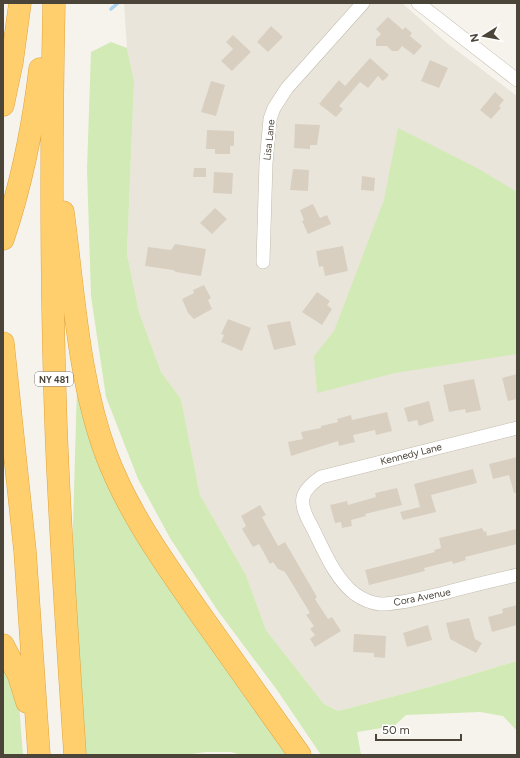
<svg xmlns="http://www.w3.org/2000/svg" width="520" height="758" font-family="Figtree,sans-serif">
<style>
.residential{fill:#eae5da}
.green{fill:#d2eab5}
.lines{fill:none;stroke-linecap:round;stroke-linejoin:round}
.stream{stroke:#a9d4f2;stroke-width:3.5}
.building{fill:#d8cfc1}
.street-casing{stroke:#c2bbae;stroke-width:14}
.highway-casing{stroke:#e0a43c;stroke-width:23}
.street{stroke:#fff;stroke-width:13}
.highway{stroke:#ffcf6e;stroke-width:22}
.labels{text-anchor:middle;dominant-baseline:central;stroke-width:4;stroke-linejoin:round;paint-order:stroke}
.shield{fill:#fff;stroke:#817c74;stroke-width:1}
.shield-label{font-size:9px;font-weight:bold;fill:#4b4439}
.street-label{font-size:10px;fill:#4b4439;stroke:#fff}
</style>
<rect width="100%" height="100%" fill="#f6f3ec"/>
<path class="residential" d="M124 3H402L447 43 517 96V661L433 686 338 711 324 704 266 630 246 575 200 495 181 399 161 372 139 312 127 254 134 81 127 48Z"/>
<path class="green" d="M111 42 127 48 134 81 127 254 139 312 161 372 181 399 200 495 246 575 266 630 324 704 338 711 433 686 517 661V731L503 716 480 712 406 715 394 726 357 732 361 755H321L277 690 218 611 170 538 138 479 106 397 91 296 87 169 91 52Z
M398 128 477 168 517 192V354L395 373 317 393 314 356 334 331 384 200Z
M77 386 121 511 146 554 286 755H242L231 752H206L184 755H85L72 561Z
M3 657 19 704 23 755H3Z"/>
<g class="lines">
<path class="stream" d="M111 9 118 3"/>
</g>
<path class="building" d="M388 17 403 30 405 27 412 33 410 36 422 46 414 55 402 46 398 51H392L387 46H376V39L381 34 376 29Z
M271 26 283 37 268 52 257 42Z
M233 35 251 52 232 71 221 61 233 49 226 42Z
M370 58 389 75 383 81 378 76 368 88 360 82 339 106 343 109 336 117 319 104 339 80 345 86Z
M430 60 448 68 439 88 421 81Z
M211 81 225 85 216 116 201 112Z
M495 92 504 100 499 106 501 108 491 119 480 110Z
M295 124 320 125 317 145H310V149L294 148Z
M207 130 234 131V146H230V154H215V149H206Z
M194 168H206V177H193Z
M293 169 309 170 308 191 290 190Z
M214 172 233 173 232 194 213 193Z
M362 176 375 178 374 191 361 190Z
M313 204 320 218 327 215 331 224 308 234 302 221 304 220 300 210Z
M215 208 227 219 212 234 200 223Z
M175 244 206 249 201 276 176 272 173 270 145 266 148 247 171 250Z
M343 246 348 271 325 276 323 266 319 267 316 251Z
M204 285 211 298 208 300 212 309 194 319 188 313 182 299 194 293 193 290Z
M317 292 330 301 327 305 332 309 322 325 302 312Z
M228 319 251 328 242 351 221 342 224 335 221 334Z
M290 321 296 345 274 350 267 325Z
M517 374V399L508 401 502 378Z
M474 379 481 410 466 413 465 409 449 412 443 385Z
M429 401 434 421 419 426 417 420 408 422 404 408Z
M387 412 392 431 376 435 375 430 353 435 355 442 339 446 338 441 291 456 288 442 303 439 301 432 321 428V426L338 422 337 419 351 415 352 420Z
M517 457V493H514L509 475 493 479 489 464Z
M473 469 477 483 431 495 436 512 403 520 400 512 420 507 414 484Z
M397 488 402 505 365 514 366 516 351 520 352 526 342 528 341 522 335 523 330 505 347 501 348 505 376 497 375 493Z
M260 505 266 515 262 517 278 546 285 542 317 597 315 599 328 619 332 617 341 631 315 647 310 639 315 635 310 629 314 626 306 615 310 613 285 572 278 569 273 562 270 564 259 544 253 547 242 529 246 526 241 516Z
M482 528 484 532 486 531 487 536 517 529V544L465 557 466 560 453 564 452 561 424 568 425 571 369 585 365 570 435 552 434 550 441 548 439 538Z
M517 605V625L492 632 488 617 503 613 502 609Z
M469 618 475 639 482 643 476 653 450 639 446 623Z
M428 625 432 640 407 647 403 633Z
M354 634 386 636 385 658 374 657V653L353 652Z"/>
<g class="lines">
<defs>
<path id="street" d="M418 3 517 80
M263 262 266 163 270 119 274 108 287 88 363 3
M517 428 321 477C299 492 298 502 311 525 323 548 334 578 355 594 362 599 372 603 380 604 401 604 420 598 440 594 466 587 491 581 517 575"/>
<path id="highway" d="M54 3C51 144 51 285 56 426 60 536 68 646 75 755
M3 105 12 62 20 3
M63 212C74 293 78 378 106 454 128 512 163 561 198 611 232 659 266 707 300 755
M3 239C22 183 33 127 40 69
M3 343 25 551 39 755
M3 645 19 676 27 702"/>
</defs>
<use href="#street" class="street-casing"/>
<use href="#highway" class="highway-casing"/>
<use href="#street" class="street"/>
<use href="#highway" class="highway"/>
</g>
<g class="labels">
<rect class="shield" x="35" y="372" width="38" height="14" rx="3"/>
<g class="shield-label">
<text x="54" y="379">NY 481</text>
</g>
<g class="street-label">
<text transform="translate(269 140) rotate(-84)">Lisa Lane</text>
<text transform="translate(411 454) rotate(-14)">Kennedy Lane</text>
<text transform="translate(422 597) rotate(-11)">Cora Avenue</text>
</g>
</g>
<rect width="520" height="758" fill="none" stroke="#4b4439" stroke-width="8"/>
<g transform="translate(484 36) rotate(259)" stroke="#ffffff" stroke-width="3" paint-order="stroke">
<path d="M0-3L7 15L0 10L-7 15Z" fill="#4b4439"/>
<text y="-6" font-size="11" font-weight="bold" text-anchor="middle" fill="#4b4439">N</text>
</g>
<path d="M376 734v6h85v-6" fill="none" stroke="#4b4439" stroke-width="2"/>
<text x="382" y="734" font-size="12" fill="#4b4439" stroke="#ffffff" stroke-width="3" paint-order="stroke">50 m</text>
</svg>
